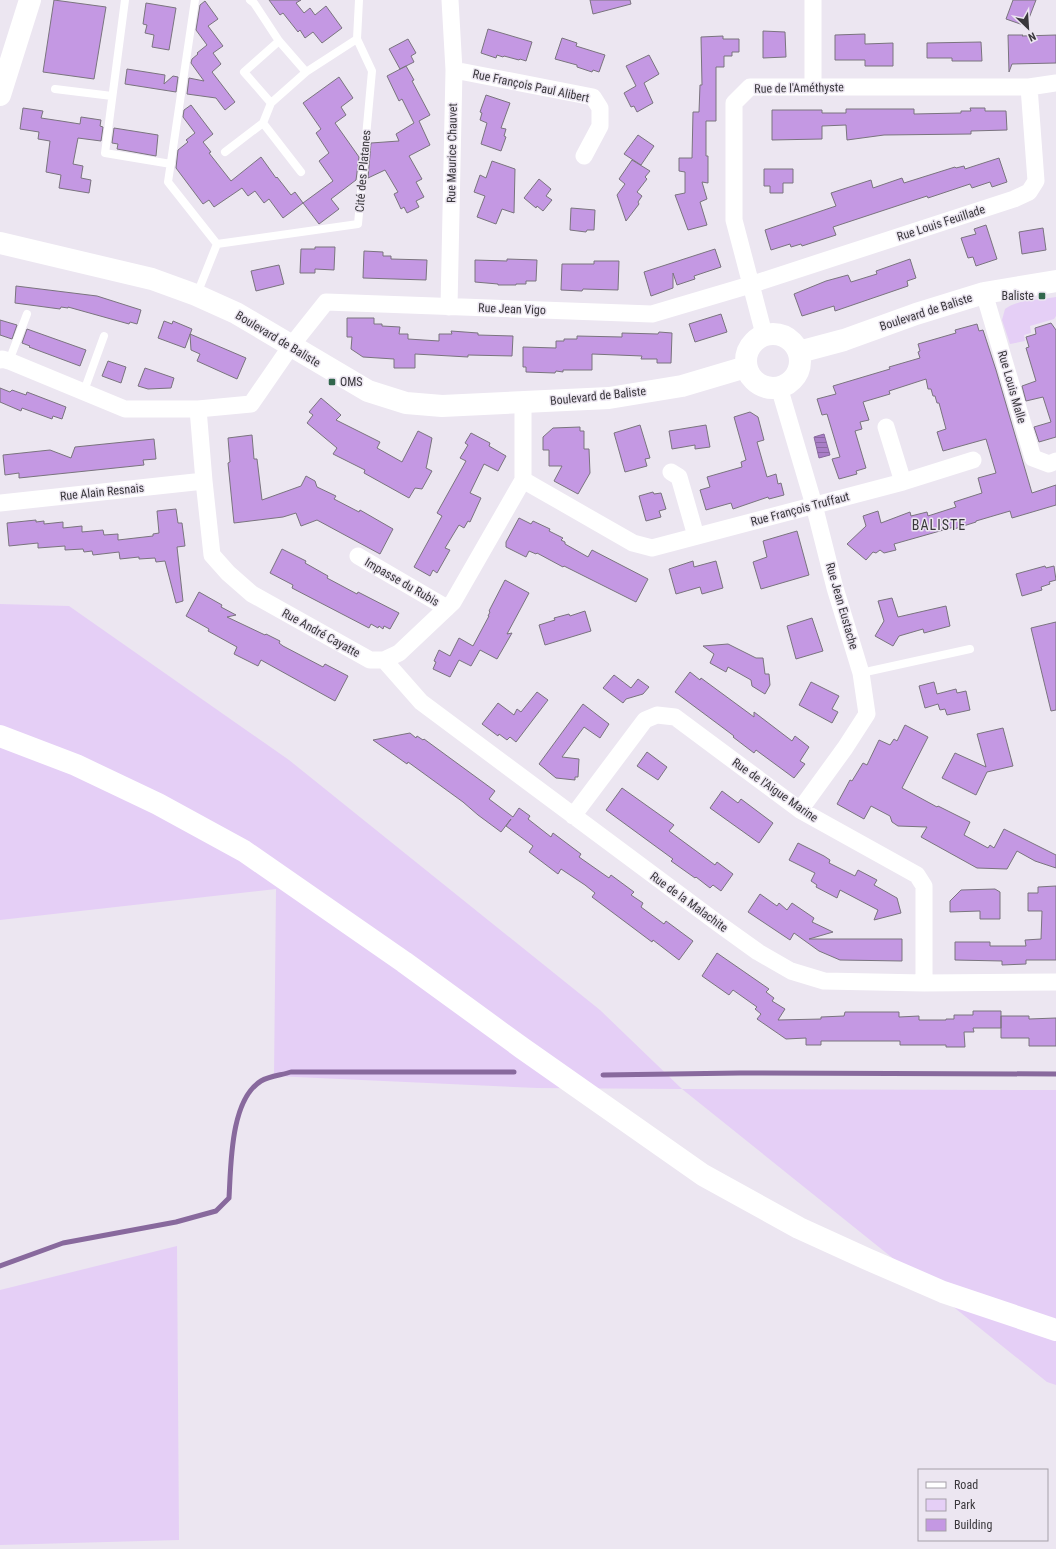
<svg xmlns="http://www.w3.org/2000/svg" width="1056" height="1549" font-family="'Roboto Condensed',sans-serif">
<style>
.green{fill:#e5cff6}
.water{fill:url(#water-rules);stroke:#88699d}
.lines{fill:none;stroke-linecap:round;stroke-linejoin:round}
.stream{stroke:#88699d;stroke-width:5}
.building{fill:#c498e3;stroke:#7a747e}
.lane{stroke:#fff;stroke-width:8}
.street{stroke:#fff;stroke-width:17}
.secondary{stroke:#fff;stroke-width:22}
.poi-dot{fill:#32674d;stroke:#ece6f1;stroke-width:1.5}
.labels{text-anchor:middle;dominant-baseline:central;stroke-width:3;stroke-linejoin:round;paint-order:stroke}
.street-label{font-size:12px;fill:#3a383c;stroke:#ece6f1}
.poi-label{font-size:12px;fill:#3a383c;stroke:#ece6f1;text-anchor:end}
.quarter-label{font-size:14px;letter-spacing:1px;fill:#3a383c;stroke:#ece6f1}
</style>
<defs>
<pattern id="water-rules" width="6" height="5" patternUnits="userSpaceOnUse"><rect width="6" height="5" fill="#a97ec7"/><path d="M0 2.5h6" fill="none" stroke="#8b68a3"/></pattern>
</defs>
<rect width="100%" height="100%" fill="#ece6f1"/>
<path class="green" d="M1056 297V316L1054 319 1030 326 1031 333 1024 335 1025 341 1010 344 1002 320 1005 309C1019 299 1039 300 1056 297Z
M0 604 69 606 289 760 600 1010 682 1089 1056 1090V1385L1047 1382 682 1089 537 1088 274 1076 276 889 0 920Z
M177 1246 179 1540 0 1545V1290Z"/>
<path class="water" d="M824 434 830 455 819 458 814 437Z"/>
<g class="lines">
<path class="stream" d="M603 1075 740 1073 1056 1074
M0 1266 63 1243 176 1222 216 1211 229 1198C231 1166 230 1100 261 1081 269 1076 282 1075 291 1072H514"/>
</g>
<path class="building" d="M54 0 106 7 94 79 43 72Z
M269 0H301L296 3 304 13 310 8 315 15 326 6 342 28 322 43 313 32 305 38 300 30 298 32 283 13 280 15Z
M590 0H630L631 4 593 14Z
M1013 0H1036L1026 26 1006 19Z
M205 1 218 19 208 26 223 46 213 53 221 64 212 72 235 102 225 110 216 98 187 94 189 78 204 81 191 63 192 59 198 54 197 53 207 45 196 30 200 5Z
M146 3 176 8 169 50 152 47 154 35 145 33 147 25 143 24Z
M488 29 532 42 526 61 520 59 519 60 504 56 503 57 497 55 496 58 481 53Z
M763 31 785 32 786 57 763 58Z
M865 34V44L893 43V66H865V60H835V35Z
M1008 35H1023L1022 36 1056 35V63L1012 64 1009 72Z
M723 36V39H739V52H732V56H724V67H716V121H706V156H708V183L702 182 707 199 700 202 707 225 688 230 675 195 685 193V172L679 171V158H692L693 112H699L700 85H702L701 37Z
M562 38 577 43 576 46 605 55 599 72 593 70 592 72 577 67V65L555 59Z
M408 39 416 53 411 56 414 62 400 69 389 49Z
M981 42 982 61H952V58H927V43Z
M649 55 659 74 644 83 653 103 637 112 634 106 631 107 624 93 636 86 626 66Z
M406 66 414 80 412 81 430 115 419 121 430 145 409 156 422 179 416 182 424 197 416 201 419 207 407 213 404 207 401 209 394 194 398 192 385 170 368 178 371 143 399 141 396 134 414 123 402 99 399 101 387 76Z
M127 69 165 75 164 84 173 76 178 77 176 92 125 84Z
M339 77 353 98 341 107 346 115 335 123 359 157 356 180 331 199 339 209 319 224 303 203 333 181 319 161 329 153 316 133 321 129 303 103Z
M486 95 510 103 501 128 506 129 504 136 506 137 501 151 481 144 487 123 480 120 482 113 480 112Z
M191 105 213 134 203 142 211 152 209 153 231 181 261 157 276 178 277 177 291 195 295 192 303 203 283 218 269 199 264 203 255 191 248 196 242 188 214 207 209 200 203 204 176 168 178 150 188 142 186 140 195 133 183 117 184 110Z
M23 108 43 111 41 118 61 121 80 124 81 117 101 120 100 126 103 127 101 141 78 138 73 164 83 166 81 178 91 180 89 193 59 188 61 175 46 172 50 141 38 139 39 132 20 129Z
M970 108H985V111H1006L1007 130 971 131V134L884 135 847 140 846 125 822 126V139L772 140V110H822V113H846V109H914V114L961 113V111H971Z
M114 128 158 135 156 156 117 149 118 144 112 143Z
M638 135 654 146 641 165 624 154Z
M999 158 1007 182 992 187 990 182 972 188 970 184 928 198 927 196 833 227 836 235 802 246 801 244 791 247 790 244 771 250 765 230 836 206 831 193 871 180 873 188 902 178 904 183 955 167 956 168 964 166 965 169Z
M632 160 650 171 645 177 647 179 637 192 642 196 638 202 639 204 626 221 617 195 625 184 619 179Z
M492 161 515 169 514 213 502 209 496 224 477 217 485 196 474 192 480 175 486 178Z
M764 169H793V183H783V193H770V186H764Z
M539 179 551 189 546 196 552 200 543 211 537 206 536 208 524 198Z
M571 208 595 210 594 230H587L586 232 570 230Z
M986 225 997 259 976 266 973 257 968 258 961 238 976 234 974 229Z
M1043 228 1046 250 1022 254 1019 232Z
M315 247H335L334 270 315 269V273H300L301 249H315Z
M715 249 721 267 694 276 695 279 677 285 673 273V288L651 296 644 272Z
M364 251 383 252V256H391V259L427 260 426 280 363 278Z
M507 259 537 260 536 281H526V284H516V285H498V284L475 282V260L507 261Z
M910 259 916 278 907 281 908 286 835 311 834 306 802 316 794 294 826 281 848 275 851 282 877 274 876 271Z
M594 261H619L618 290 583 289 582 291 561 290 562 264H594Z
M279 265 284 284 256 291 251 271Z
M16 286 97 296 141 310 137 324 130 322 129 324 68 307V308L61 307 60 309 15 303Z
M721 314 727 332 695 342 689 324Z
M347 318H374V324H382V326L400 327 399 334H408V339L439 341V334H452L451 331 478 333V335L513 336 512 356 468 355V357L415 354V368H394V359L363 357 351 349 352 337H347Z
M0 320 17 325 12 339 0 335Z
M164 321 172 324 173 321 192 329 185 348 158 338Z
M1051 323 1056 330V437L1039 442 1034 427 1051 422 1043 397 1026 401 1022 386 1036 381 1026 348 1029 347 1026 337 1036 334 1035 328Z
M977 324 979 331 983 330 996 370 1032 493 1056 485V505L1012 518 1010 511 976 521V522L954 529V527L894 544 896 550 884 553 880 550 876 553 873 552 866 560 847 544 866 526 863 516 878 511 881 523 910 512 911 516 927 512 928 516 956 507 954 502 982 493 978 478 996 473 986 439 943 451 937 432 946 429 939 403H937L935 396H933L931 389H928L926 379 889 391 890 394 863 402 869 420 860 422 862 429 855 431 866 468 856 471 857 474 839 479 832 459 840 457 827 414 822 415 817 399 836 394 833 386 890 369 889 367 920 358 918 352 920 351 918 344 956 333 955 330Z
M27 329 86 350 80 366 29 347 30 346 22 343Z
M659 332 672 333 671 363H657V359H641L642 356 592 354V370H563V372L556 371 555 373 526 372V367H523V347L556 348V341H564V339H577V336L622 337V333L658 334Z
M190 334 246 358 237 379 197 361 200 354 191 350Z
M108 361 126 367 121 383 102 376Z
M145 368 174 378 171 388 148 389 138 386Z
M0 388 10 392 12 390 26 395 27 392 66 407 62 419 53 416 52 419 22 408 21 411 0 402Z
M321 398 341 415 336 420 380 442 377 448 402 462 418 431 432 438 427 464 426 468 432 471 422 489 415 488 409 498 364 473 365 470 333 454 337 448 307 423 313 415 309 412Z
M750 412 758 417 764 440 757 442 767 477 776 474 778 484 781 483 784 495 769 499 768 497 733 509 731 503 706 510 700 490 710 487 707 477 742 467 741 462 746 460 734 417Z
M640 425 650 458 645 459 647 466 625 472 614 433Z
M706 425 710 447 695 449V445L672 449 669 431Z
M580 427V431H584V449H589L590 473 578 494 554 481 562 466H549V450H543V437L553 428Z
M471 433 490 443 489 446 506 456 498 471 484 464 470 493 481 498 470 522 468 521 464 528 459 525 445 548 450 550 437 573 433 570 430 576 414 567 442 516 437 513 466 461 460 458 468 445 465 443Z
M252 435 254 459H257L262 500 301 486 306 476 315 481 317 487 336 496 334 499 359 512 360 510 393 529 380 554 317 520 301 526 296 513 283 517 234 523 228 463 230 462 228 438Z
M154 439 156 459 143 460 144 465 19 478V473L5 475 3 455 50 450 71 458 75 447Z
M653 492 654 494 661 493 666 509 659 511 661 517 646 521 639 496Z
M176 509 178 523H182L185 546 177 547 183 601 176 603 165 561 156 562 155 558 139 559V557L120 559 119 552 93 555 92 551 84 552 83 549 65 550V546L38 548V543L9 546 7 523 36 520V522L44 521V524L63 522V528L82 526V532L103 530 104 535 118 534V540L153 536V534L159 533 157 511Z
M519 518 531 524 533 521 550 529 549 531 563 538 561 540 565 542V544L588 557 592 550 648 579 636 602 564 566 563 567 537 553 536 554 529 551 526 557 506 547V542Z
M797 531 809 575 761 589 753 562 767 557 763 541Z
M282 549 306 561 305 563 328 576 327 578 357 594 358 592 399 613 390 629 384 626 383 629 379 626 378 628 371 624 369 628 292 588 293 585 270 573Z
M693 561 694 567 716 561 723 588 702 594 700 587 676 594 669 569Z
M1045 566 1046 568 1054 566 1056 580 1049 582 1050 584 1041 587 1042 590 1022 596 1016 574Z
M505 580 529 593 507 634 512 633 497 659 480 650 471 666 459 660 450 677 433 669 436 662 434 661 439 650 450 656 459 638 473 646 489 616H488L490 612 489 611Z
M199 592 222 605 221 607 236 615 227 617 265 635 266 634 280 641 279 643 283 646 323 667 325 664 348 676 335 701 261 660 258 666 234 654 237 647 208 631 209 629 186 616Z
M892 598 898 617 946 606 950 626 924 633 923 629 899 636 893 646 875 636 884 621 878 601Z
M585 611 591 631 545 645 539 625 555 620 554 618 569 614 570 616Z
M812 618 823 651 796 659 787 626Z
M1056 622V710L1051 711 1031 628Z
M728 644 756 658H763L765 674H769L770 685 765 694 752 686 751 680 728 667 726 672 710 663 714 654 703 646Z
M690 672 700 680 701 678 754 717V712L792 741 795 736 809 747 800 761 805 764 794 778 756 750 754 753 733 737 734 736 675 692Z
M614 675 631 688 638 679 649 687 643 694 626 699 623 703 603 688Z
M811 682 839 696 832 709 838 712 832 723 799 705Z
M934 682 937 694 956 689 957 693 966 691 970 710 947 715 945 709 940 710 938 704 925 708 919 686Z
M537 692 548 700 516 742 510 737 507 740 499 734 498 736 482 724 498 703 514 715 517 709 521 712Z
M583 704 609 724 600 738 584 727 562 757 579 759 578 777H575V780L556 778 539 764Z
M905 725 928 737 902 788 937 807 938 806 970 822 964 835 988 848 990 845 994 848 1004 829 1056 855V868L1035 861 1017 851 1007 869 977 868 921 837 927 827 898 826 892 822 890 816 871 806 864 819 837 804 850 780 852 781 863 763 867 765 879 740 890 745 894 739 897 741Z
M1003 728 1013 766 987 772 976 795 942 778 955 753 986 767 977 734Z
M410 733 416 738 417 736 423 740 424 739 495 791 489 799 513 817 519 808 530 816 528 819 551 837 553 833 581 854 579 857 609 878 611 875 634 892 631 895 643 903 641 907 664 924 666 921 693 941 679 960 653 940 652 942 592 897 595 893 585 885 561 869 558 874 529 852 533 846 506 826 511 819 501 832 478 815 463 802 408 762 407 764 373 740Z
M647 752 667 767 658 780 637 766Z
M622 788 674 825 669 831 715 865 717 862 733 874 721 891 713 885 710 888 696 877 695 878 671 861 673 859 606 810Z
M722 791 738 803 741 799 773 823 759 843 710 808Z
M798 843 824 856 830 860 829 863 855 876 858 870 877 880 874 885 897 898 901 913 874 920 878 910 840 890 837 898 816 887 817 885 811 881 815 873 789 860Z
M1056 886V960H1026V964L1002 965V961L955 960V942H990V946H1026L1025 940 1041 939 1042 911H1028V893H1038V887Z
M995 889 1000 892V919H980V911L950 912V901L961 890Z
M760 894 777 906 779 903 787 910 792 903 814 918 812 922 833 932 809 939H902V961L840 960 819 951 794 933 790 940 748 912Z
M717 953 769 989 766 992 774 998 772 1001 785 1009 778 1020 821 1019V1017L844 1016 845 1012H899V1017L919 1016V1020H946V1019H954V1015H973V1011H1001V1028H973L974 1032H964L965 1047H946V1045H900V1041H821V1045H806V1038L786 1039 757 1019 761 1014 755 1009 757 1007 733 990 729 995 702 976Z
M1001 1016H1029V1019L1056 1018V1046H1029V1038H1001Z"/>
<g class="lines">
<path class="lane" d="M125 0 105 153 171 164
M195 0 168 182 217 244
M250 0 254 3 279 41 306 72 271 103 244 72 279 41
M306 72 357 39
M55 89 112 96
M271 103 263 123 301 172
M225 152 263 123
M197 294 217 244 358 224 372 71 357 39 359 0
M9 361 27 314
M84 391 104 336
M861 673 970 649"/>
<path class="street" d="M454 70 593 97 600 108V126L584 156
M813 86V0
M984 293 1033 458 1049 464 1056 461
M449 307 454 70 450 0
M764 334 734 220V103L750 87H1029L1056 83
M0 360 2 359 9 361 125 409H198L251 404 291 346 326 302 652 314 750 285 1014 199 1029 192 1036 181 1029 87
M779 387 814 505 835 588 861 673 867 714 845 748 800 810
M198 409 204 481 212 555 228 573 252 594 370 660H384L399 653 453 602 523 480V403
M886 427 903 482
M671 472 679 477 696 536
M523 480 633 543 652 548 903 482 973 460
M0 503 204 481
M358 556 447 608
M384 660 421 702 719 924 758 952 791 971 824 981 924 983 1056 982
M573 816 645 720 657 715 675 717 800 810 917 875 924 886V983"/>
<path class="secondary" d="M0 95 30 0
M0 243 152 279 196 295 236 313 368 391 406 403 442 406 609 398 682 386 746 367
M746 361a27 27 0 1 1 54 0a27 27 0 1 1-54 0Z
M799 352 844 340 916 314 984 293 1056 281
M0 736 76 765 158 804 244 851 404 962 522 1048 703 1175 799 1228 867 1259 943 1292 1056 1330"/>
</g>
<g class="poi-dot">
<rect x="1038" y="292" width="8" height="8" rx="2"/>
<rect x="328" y="378" width="8" height="8" rx="2"/>
</g>
<g class="labels">
<g class="street-label">
<text transform="translate(531 86) rotate(12)">Rue François Paul Alibert</text>
<text transform="translate(799 88) rotate(-1)">Rue de l'Améthyste</text>
<text transform="translate(452 153) rotate(-89)">Rue Maurice Chauvet</text>
<text transform="translate(363 171) rotate(-85)">Cité des Platanes</text>
<text transform="translate(941 223) rotate(-18)">Rue Louis Feuillade</text>
<text transform="translate(512 309) rotate(2)">Rue Jean Vigo</text>
<text transform="translate(926 312) rotate(-18)">Boulevard de Baliste</text>
<text transform="translate(278 339) rotate(31)">Boulevard de Baliste</text>
<text transform="translate(1012 387) rotate(74)">Rue Louis Malle</text>
<text transform="translate(598 396) rotate(-6)">Boulevard de Baliste</text>
<text transform="translate(102 492) rotate(-6)">Rue Alain Resnais</text>
<text transform="translate(800 509) rotate(-15)">Rue François Truffaut</text>
<text transform="translate(402 582) rotate(30)">Impasse du Rubis</text>
<text transform="translate(842 606) rotate(74)">Rue Jean Eustache</text>
<text transform="translate(321 633) rotate(29)">Rue André Cayatte</text>
<text transform="translate(775 790) rotate(35)">Rue de l'Aigue Marine</text>
<text transform="translate(689 902) rotate(36)">Rue de la Malachite</text>
</g>
<g class="poi-label">
<text x="1034" y="296">Baliste</text>
<text x="340" y="382" text-anchor="start">OMS</text>
</g>
<g class="quarter-label">
<text x="939" y="525">BALISTE</text>
</g>
</g>
<rect x="918" y="1469" width="130" height="72" fill="#ece6f1" stroke="#a5a0a9"/>
<rect x="926" y="1482" width="20" height="6" fill="#ffffff" stroke="#a5a0a9"/>
<text x="954" y="1489" font-size="12" fill="#3a383c">Road</text>
<rect x="926" y="1499" width="20" height="12" fill="#e5cff6" stroke="#a5a0a9"/>
<text x="954" y="1509" font-size="12" fill="#3a383c">Park</text>
<rect x="926" y="1519" width="20" height="12" fill="#c498e3" stroke="#a5a0a9"/>
<text x="954" y="1529" font-size="12" fill="#3a383c">Building</text>
<g transform="translate(1028 28) rotate(155)" stroke="#ece6f1" stroke-width="3" paint-order="stroke">
<path d="M0-3L7 15L0 10L-7 15Z" fill="#3a383c"/>
<text y="-6" font-size="11" font-weight="bold" text-anchor="middle" fill="#3a383c">N</text>
</g>
</svg>
